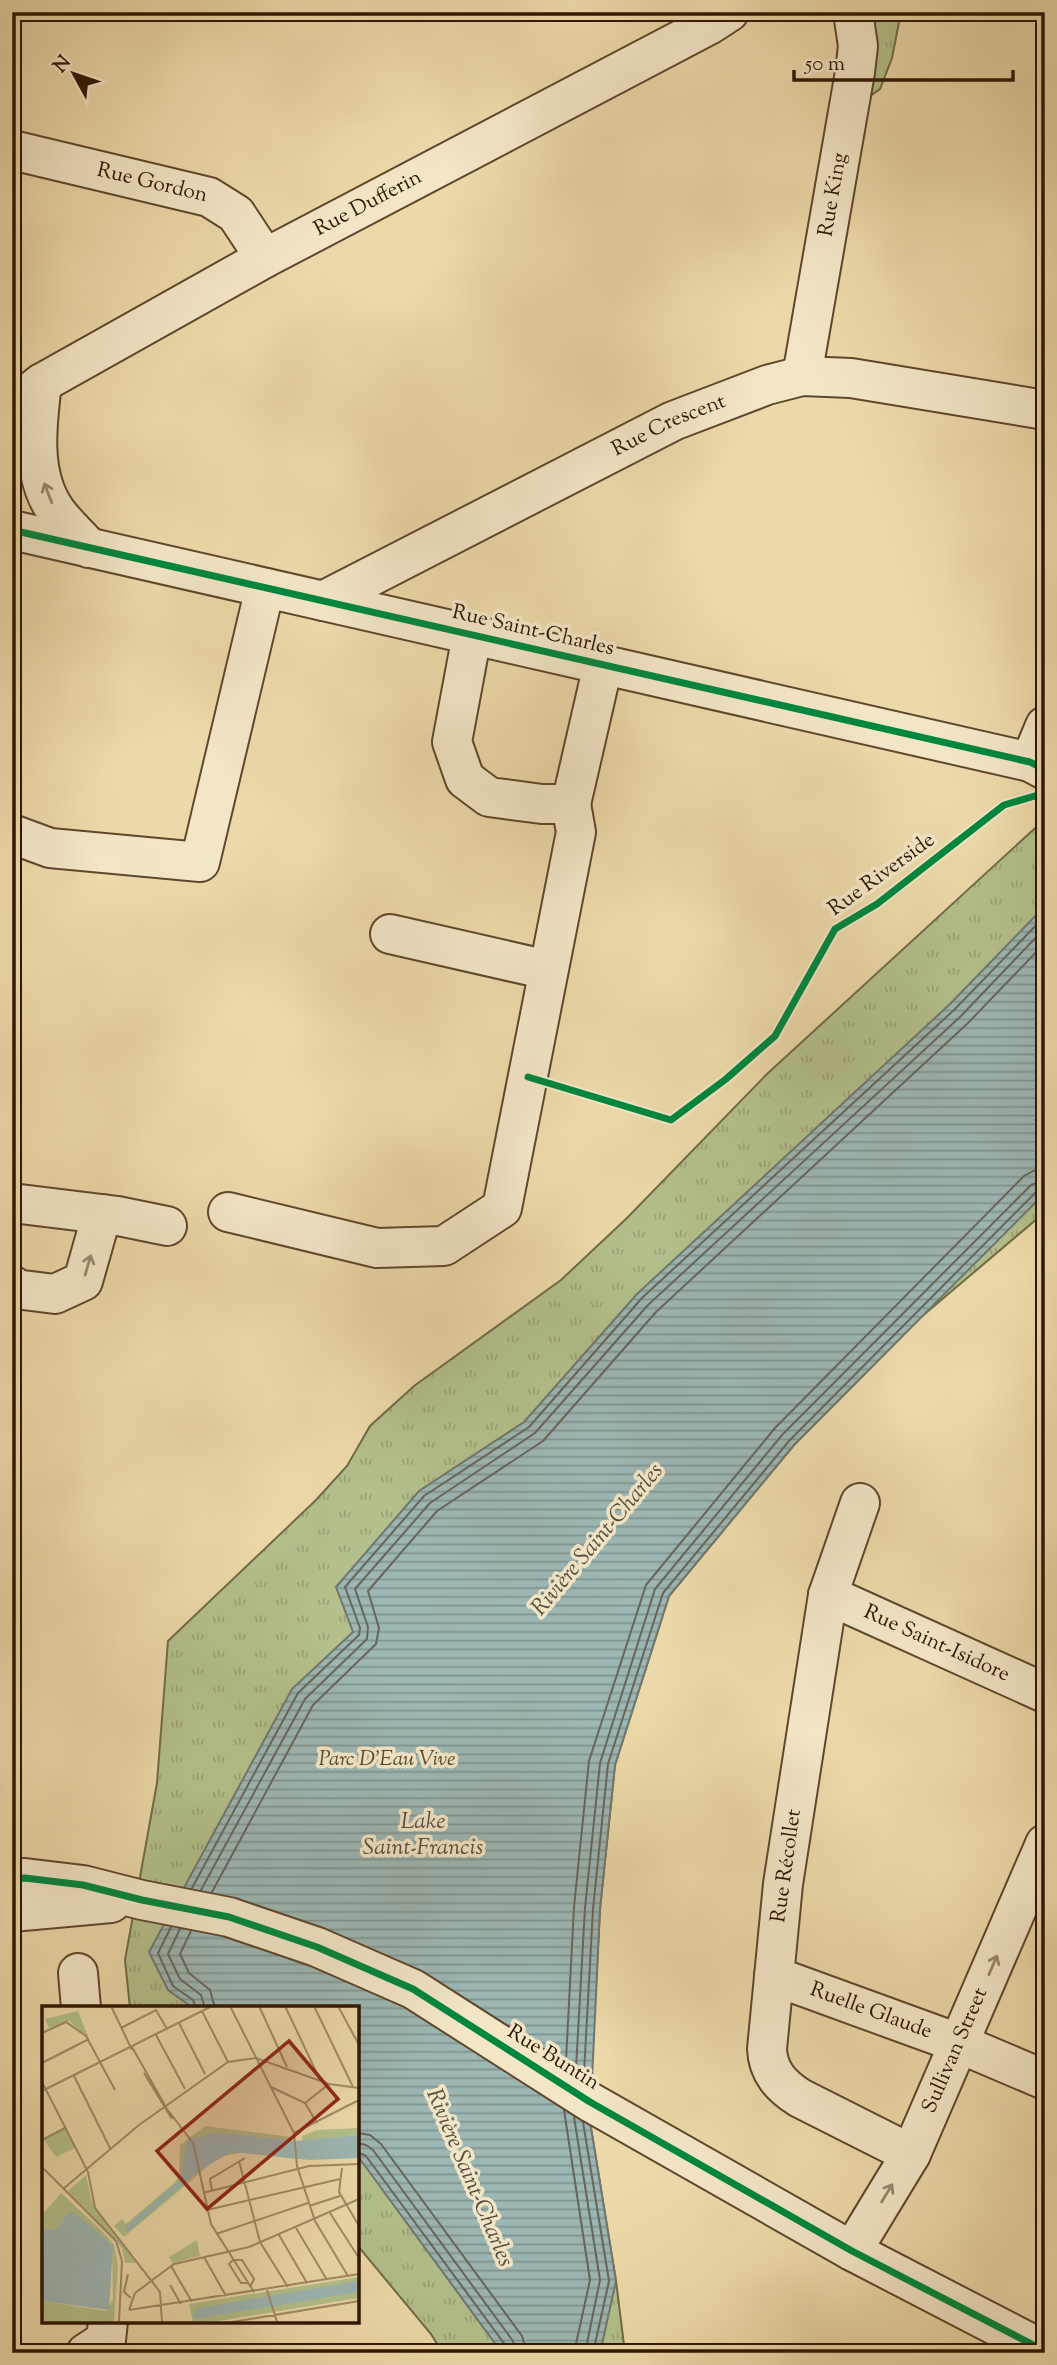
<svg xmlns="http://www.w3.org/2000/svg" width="1057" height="2365" font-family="'Sorts Mill Goudy',serif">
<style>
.grass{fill:url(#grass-tufts);stroke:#706b47;stroke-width:2}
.water{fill:url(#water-rules);stroke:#71776d;stroke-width:2}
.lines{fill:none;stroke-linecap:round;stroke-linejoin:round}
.shore{stroke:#66665c;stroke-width:2}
.minor-casing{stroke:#5e472c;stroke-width:42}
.minor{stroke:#f3e6c7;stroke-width:38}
.cycleway-casing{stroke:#f3e6c7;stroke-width:11}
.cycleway{stroke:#00873e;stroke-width:7}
.oneway{stroke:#9a886f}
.labels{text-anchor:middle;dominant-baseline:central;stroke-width:7;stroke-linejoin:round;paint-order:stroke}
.street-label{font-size:21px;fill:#2e1603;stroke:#f3e6c7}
.park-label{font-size:21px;font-style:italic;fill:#56492c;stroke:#f3e6c7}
.water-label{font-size:23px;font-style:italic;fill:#554e41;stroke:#f3e6c7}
.inset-road{fill:none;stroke:#a08b67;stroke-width:2}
.view{fill:#8f2418;fill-opacity:0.15;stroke:#8f2418;stroke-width:3.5}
.inset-edge{fill:none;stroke:#2e1603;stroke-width:3.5}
</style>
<defs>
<pattern id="grass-tufts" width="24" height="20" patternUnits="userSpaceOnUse" patternTransform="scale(1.75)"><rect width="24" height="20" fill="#b3c08b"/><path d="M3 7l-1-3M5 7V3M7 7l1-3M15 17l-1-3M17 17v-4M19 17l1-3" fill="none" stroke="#9aa476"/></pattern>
<pattern id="water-rules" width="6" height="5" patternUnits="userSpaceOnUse" patternTransform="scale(1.75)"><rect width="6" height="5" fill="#9db7b4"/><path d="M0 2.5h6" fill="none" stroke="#809490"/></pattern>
</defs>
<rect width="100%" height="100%" fill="#ecd9a9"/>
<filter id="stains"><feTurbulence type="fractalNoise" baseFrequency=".00286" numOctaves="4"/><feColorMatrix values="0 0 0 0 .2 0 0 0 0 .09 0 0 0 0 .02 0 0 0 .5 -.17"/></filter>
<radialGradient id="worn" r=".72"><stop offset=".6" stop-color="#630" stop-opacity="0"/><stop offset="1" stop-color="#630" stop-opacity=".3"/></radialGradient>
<path class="grass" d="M853 12H901L892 58 880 89 846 113Z
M1045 819V1212L920 1318 794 1445 669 1596 615 1765 600 1909 590 2102V2122L616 2281 625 2353H449L439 2347 431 2334 357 2245V2008H130L125 1960 157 1783 168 1641 316 1500 347 1466 370 1426 414 1386 561 1280 627 1218 767 1074Z"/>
<path class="water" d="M1045 906V1193L794 1445 669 1596 615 1765 600 1909 590 2122 616 2281 600 2353H502L357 2155V2008H193L168 1990 149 1952 292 1689 353 1632 336 1587 419 1491 524 1422 637 1294 950 1004Z"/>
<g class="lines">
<path class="shore" d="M192 1888 298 1693 359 1635 360 1628 345 1587 424 1496 529 1427 642 1298 955 1009 1045 916
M201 1890 305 1699 367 1639 368 1627 355 1589 430 1503 535 1433 648 1305 961 1016 1045 928
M212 1892 313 1705 376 1644 379 1628 368 1591 437 1511 543 1441 656 1312 968 1023 1045 943
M171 1927 158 1953 173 1986 193 2000 196 2008
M180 1929 168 1954 180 1979 201 1995 205 2008
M191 1931 180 1954 189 1973 210 1990 215 2008
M566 2061 574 1907 589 1761 646 1585 775 1428 1024 1176 1033 1171 1045 1169
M576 2068 585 1908 600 1763 655 1589 782 1435 1031 1185 1045 1180
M584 2073 593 1909 608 1764 663 1593 789 1441 1037 1191 1045 1188
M564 2110 590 2280 574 2353
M574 2117 600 2280 585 2353
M583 2122 609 2281 593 2353
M357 2133 370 2135 381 2144 522 2336 527 2353
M357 2143 366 2145 373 2150 513 2341 516 2353
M357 2152 366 2156 506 2346 507 2353"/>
<defs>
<g id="minor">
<path id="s1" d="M12 150 209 197 236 214 265 258"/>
<path id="s2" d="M802 376 855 72 858 46 853 12"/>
<path d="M42 383C37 424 30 475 56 511 65 524 78 535 89 548"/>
<path id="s3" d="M12 406 42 383 265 258 709 25 729 12"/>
<path d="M12 530 1030 762 1045 770"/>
<path id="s4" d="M323 601 673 421 767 385 802 376 851 378 1045 410"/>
<path d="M472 635 452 742 465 779 489 797 542 804H571L603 665"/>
<path d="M1030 762 1045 726"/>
<path d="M12 834 50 848 200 862 265 588"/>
<path d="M390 934 548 970"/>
<path d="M12 1203 118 1216 167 1226"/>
<path d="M228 1212 377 1248 444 1246 502 1208 576 832 571 804"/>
<path d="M12 1285 15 1289 55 1294 83 1281 102 1214"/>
<path d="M860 1503 828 1595 783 1884 767 2049C768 2072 781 2086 800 2098L911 2154"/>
<path id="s5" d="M828 1595 1045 1693"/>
<path d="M12 1879 25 1878 83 1885 142 1900 229 1917 317 1947 413 1989 590 2102 852 2251 1045 2351"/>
<path d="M12 1912 111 1903"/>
<path d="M78 1973 81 2008"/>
<path id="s6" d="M774 1976 958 2043 1045 2080"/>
<path id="s7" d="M852 2251 911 2154 1045 1844"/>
<path d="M86 2353 106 2340 108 2321"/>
</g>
</defs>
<use href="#minor" class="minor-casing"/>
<use href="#minor" class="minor"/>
<defs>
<path id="cycleway" d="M12 530 1030 762 1045 770
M528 1077 671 1120 726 1079 775 1036 835 929 877 904 1004 805 1045 793
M12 1879 25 1878 83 1885 142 1900 229 1917 317 1947 413 1989 590 2102 852 2251 1045 2351"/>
</defs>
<use href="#cycleway" class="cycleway-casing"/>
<use href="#cycleway" class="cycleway"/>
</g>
<defs><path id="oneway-shaft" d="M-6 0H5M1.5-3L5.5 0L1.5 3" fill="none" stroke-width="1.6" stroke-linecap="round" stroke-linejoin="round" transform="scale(1.75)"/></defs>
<g class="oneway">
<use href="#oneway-shaft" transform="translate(48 493) rotate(-111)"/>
<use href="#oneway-shaft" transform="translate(88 1265) rotate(-74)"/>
<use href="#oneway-shaft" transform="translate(993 1965) rotate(-67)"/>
<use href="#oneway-shaft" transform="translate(887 2193) rotate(-59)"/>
</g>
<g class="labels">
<g class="street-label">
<text stroke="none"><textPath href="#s1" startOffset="144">Rue Gordon</textPath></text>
<text stroke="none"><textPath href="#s2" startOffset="184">Rue King</textPath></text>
<text stroke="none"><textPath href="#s3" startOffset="410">Rue Dufferin</textPath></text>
<text stroke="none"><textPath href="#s4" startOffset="388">Rue Crescent</textPath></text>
<text transform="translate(533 631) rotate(13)">Rue Saint-Charles</text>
<text transform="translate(882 875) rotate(-36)">Rue Riverside</text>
<text stroke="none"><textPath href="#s5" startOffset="119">Rue Saint-Isidore</textPath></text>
<text transform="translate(787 1866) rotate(-82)">Rue Récollet</text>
<text stroke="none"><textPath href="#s6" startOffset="103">Ruelle Glaude</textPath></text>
<text stroke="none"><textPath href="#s7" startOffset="226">Sullivan Street</textPath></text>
<text transform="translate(553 2058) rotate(32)">Rue Buntin</text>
</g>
<g class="park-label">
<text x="387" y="1760">Parc D'Eau Vive</text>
</g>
<g class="water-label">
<text transform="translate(598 1540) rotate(-50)">Rivière Saint-Charles</text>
<text x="423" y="1822">Lake<tspan x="423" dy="26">Saint-Francis</tspan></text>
<text transform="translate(469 2178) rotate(67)">Rivière Saint-Charles</text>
</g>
</g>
<g transform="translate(42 2006)">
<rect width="317" height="317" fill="#ecd9a9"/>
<path d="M36 5 47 33 27 15 7 22 3 13ZM163 120 250 131 252 153 203 146 177 151 82 231 72 220 80 213 84 218 132 177 137 170 138 139ZM23 122 33 142 14 151 1 133ZM317 122V129L261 135 260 130 275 124ZM44 169 50 196 94 257H83L80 242 26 185ZM19 187 57 222 70 236 72 239 76 259 72 316H0V295L64 305 71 294 70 237 25 208 15 224 0 222V209ZM155 234 158 250 130 257 127 251ZM317 271V292L171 316H151L147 298Z" fill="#b3c08b"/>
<path d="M174 127 253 135 317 129V152L268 154 189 146 157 165 86 226 83 223 90 215 139 173 145 134ZM31 206 71 239 67 304 0 295V222L15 224 25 208ZM317 275V286L311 287 152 313 151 305 156 302Z" fill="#9db7b4"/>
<path class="inset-road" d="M69 0 90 44M188 0 252 127 255 160 273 215 306 270M217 0 245 61M243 0 279 76M272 0 311 81M296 0 317 39M160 5 186 56M137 17 163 68M79 22 114 4 125 23M0 27 24 16 44 30 73 84M114 29 143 83M90 41 125 103 151 137 169 218 212 286M0 57 47 33M102 67 130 113M32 70 69 144M0 76 46 166 53 202 118 286 120 316M229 81 263 97 275 117M0 85 170 0M263 97 287 78M252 127 317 94M0 134 23 122M197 155 218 236 246 281M0 161 74 235 80 255 77 316M300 162 297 186 317 220M21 183 97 119 186 56 214 52 287 78 317 82M170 185 168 173 203 152M161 187 267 160 317 158M267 200 298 190M165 204 298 173M288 207 317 252M254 222 285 274M174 228 266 197M237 229 265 277M162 251 184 290M191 254 187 258 199 277H207M192 254H200L212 273 208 281M129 260 150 296M86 268 82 286 89 292M128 279 139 298M225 284 235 316M87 304 93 287 132 258 207 241 317 193M87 304 317 268M190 316 317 295"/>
<path class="view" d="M247 35 296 93 165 203 115 145Z"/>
<rect width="317" height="317" class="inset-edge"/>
</g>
<rect width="1057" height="2365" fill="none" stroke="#ecd9a9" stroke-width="42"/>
<rect x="14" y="14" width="1029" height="2337" fill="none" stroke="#2e1603" stroke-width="3.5"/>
<rect x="21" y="21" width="1015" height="2323" fill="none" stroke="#2e1603" stroke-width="2"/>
<g transform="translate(74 74) rotate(310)" stroke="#f3e6c7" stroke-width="5" paint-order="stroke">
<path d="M0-5L12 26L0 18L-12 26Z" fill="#2e1603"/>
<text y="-10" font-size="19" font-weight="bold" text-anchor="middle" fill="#2e1603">N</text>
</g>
<path d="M794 70v10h219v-10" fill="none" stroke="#2e1603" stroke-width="3.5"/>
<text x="805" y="70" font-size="21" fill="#2e1603" stroke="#f3e6c7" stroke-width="5" paint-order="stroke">50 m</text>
<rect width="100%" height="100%" filter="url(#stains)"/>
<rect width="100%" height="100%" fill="url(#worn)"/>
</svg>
